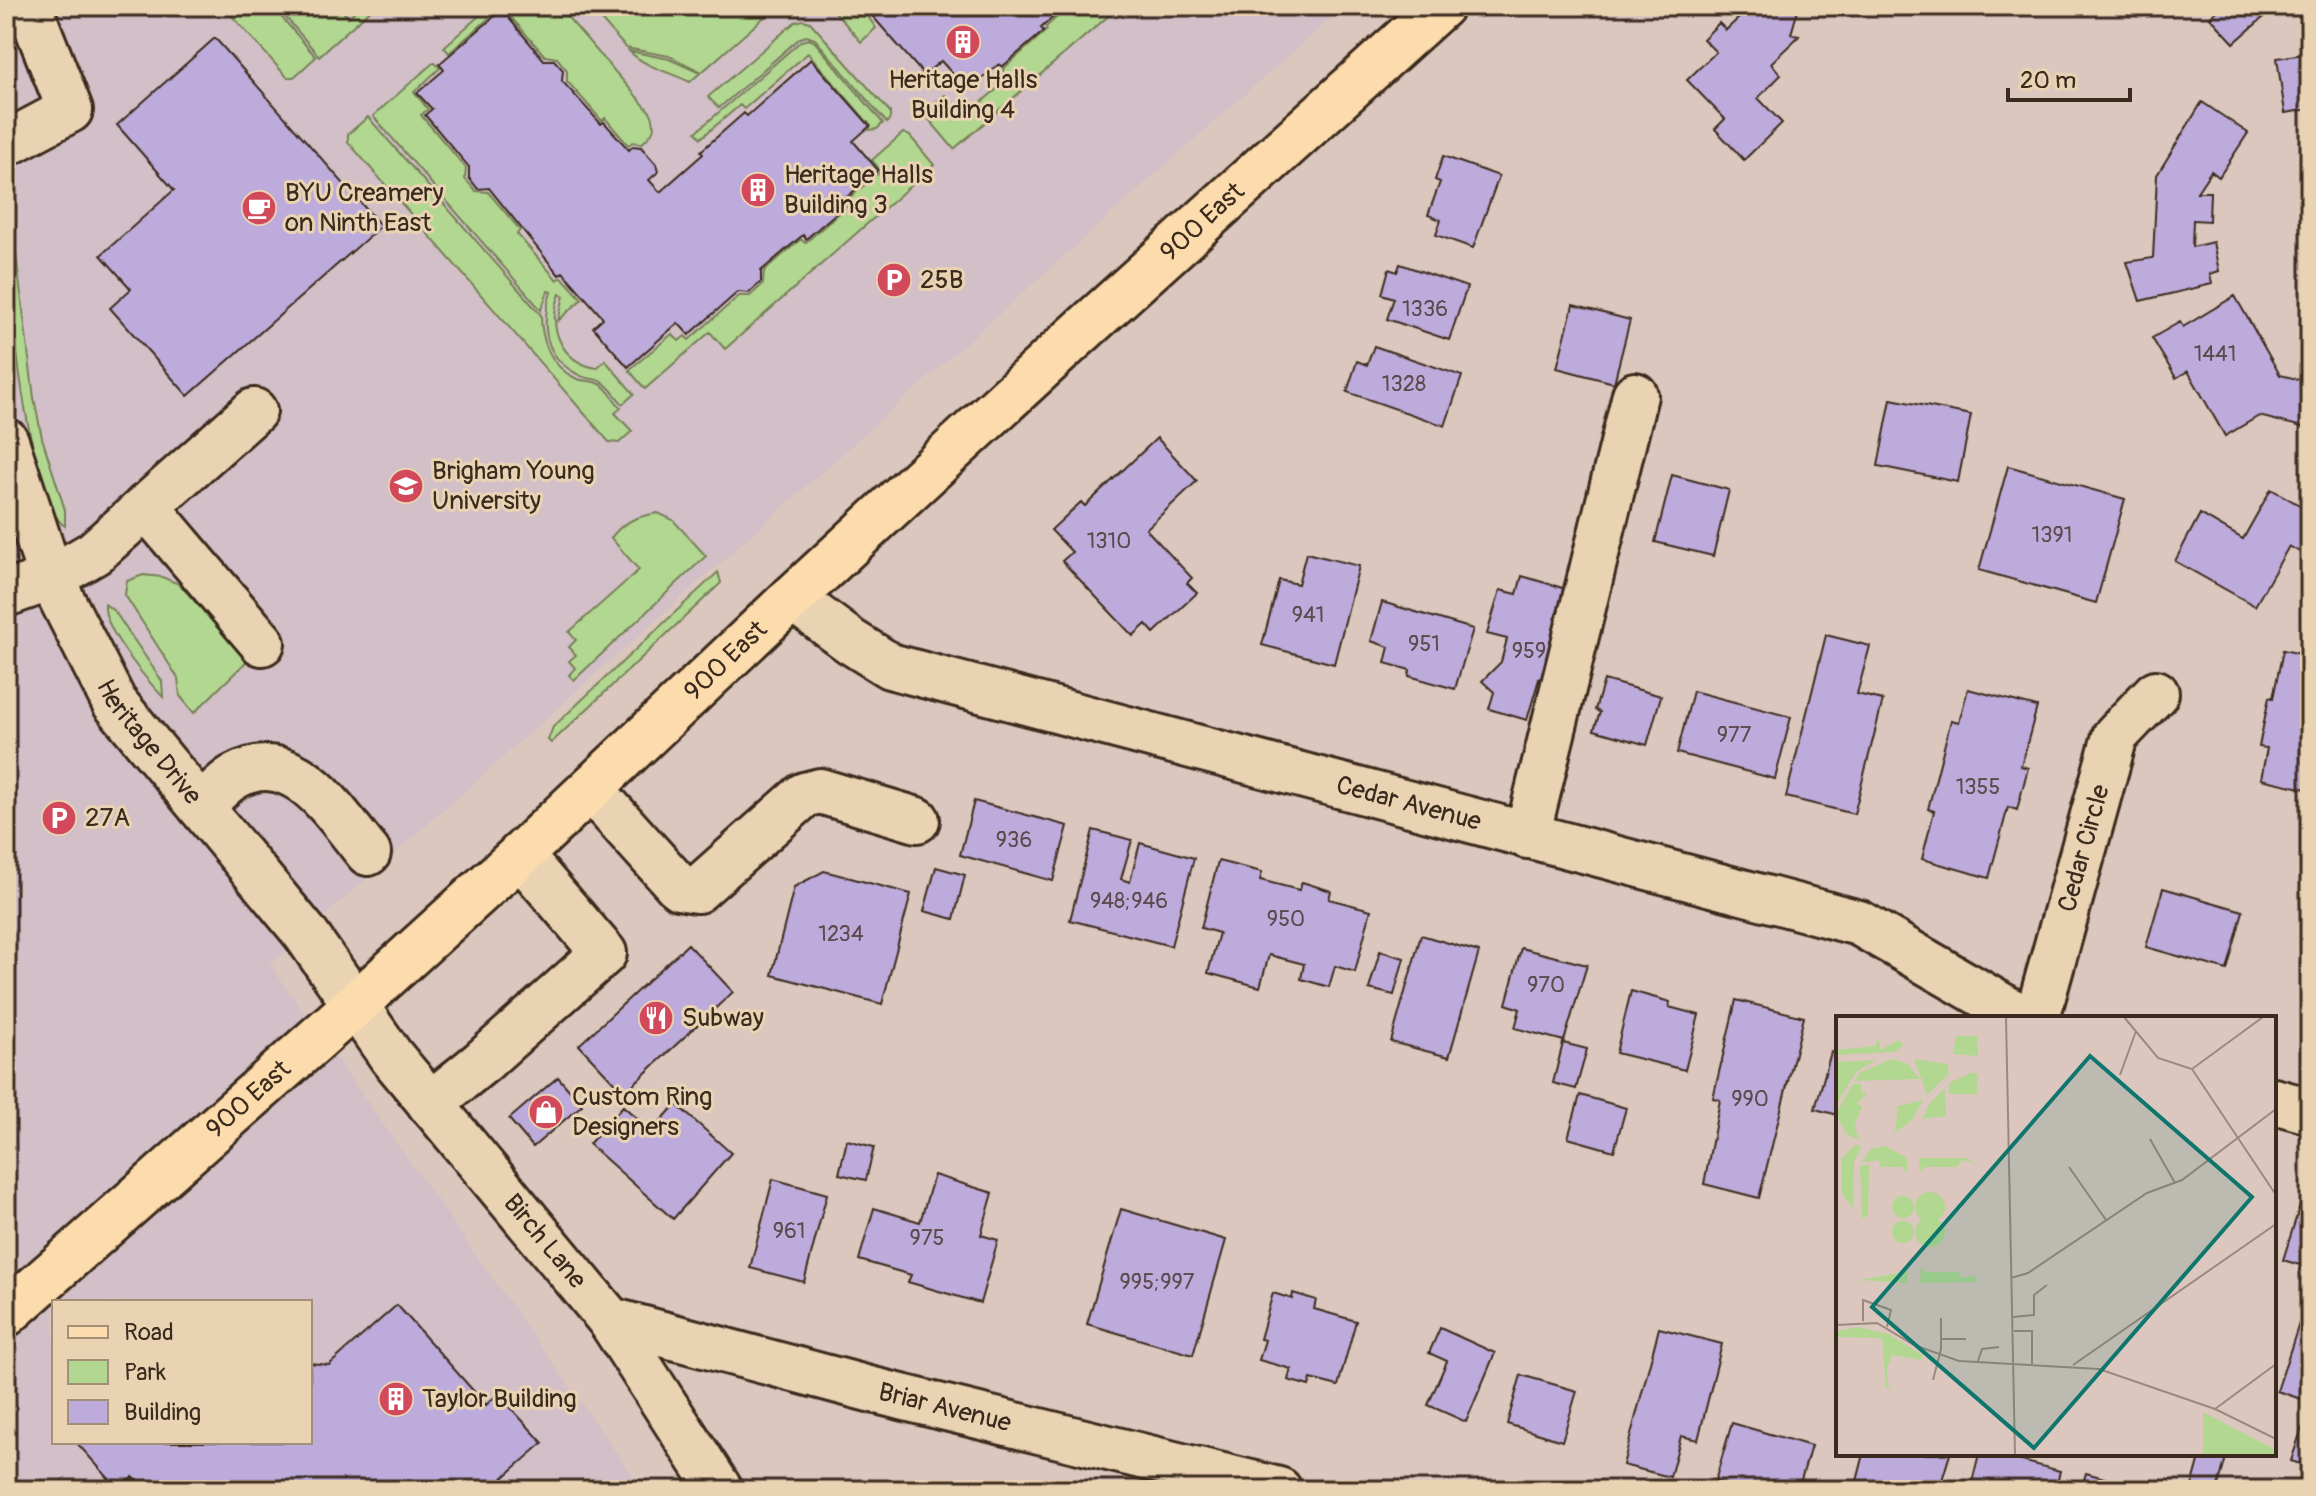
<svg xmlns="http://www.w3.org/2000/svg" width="2316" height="1496" font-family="Pangolin,sans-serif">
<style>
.built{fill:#d3bfc7;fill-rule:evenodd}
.green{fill:#b2d791;stroke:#768058;stroke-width:2}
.building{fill:#bdabdb;stroke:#3b2a1e;stroke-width:2}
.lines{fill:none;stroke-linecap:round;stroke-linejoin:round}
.minor-casing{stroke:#3b2a1e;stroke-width:50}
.major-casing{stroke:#3b2a1e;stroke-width:50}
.minor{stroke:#e9d3b2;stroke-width:44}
.major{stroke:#fcdcac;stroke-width:44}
.labels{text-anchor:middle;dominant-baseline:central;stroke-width:6;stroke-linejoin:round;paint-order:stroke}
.number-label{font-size:22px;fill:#5c4a4d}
.poi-label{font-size:26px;fill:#3b2a1e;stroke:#e9d3b2;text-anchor:start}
.street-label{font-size:26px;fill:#3b2a1e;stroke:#e9d3b2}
.inset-road{fill:none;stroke:#9c887e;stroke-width:2}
.view{fill:#0f766e;fill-opacity:0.15;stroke:#0f766e;stroke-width:4}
.inset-edge{fill:none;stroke:#3b2a1e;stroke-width:4}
</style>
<rect width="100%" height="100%" fill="#dcc7be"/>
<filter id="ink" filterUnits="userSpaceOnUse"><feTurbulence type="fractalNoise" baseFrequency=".0125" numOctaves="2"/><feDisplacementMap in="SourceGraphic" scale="16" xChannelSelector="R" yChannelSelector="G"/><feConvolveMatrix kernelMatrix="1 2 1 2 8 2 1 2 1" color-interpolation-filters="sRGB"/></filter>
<g filter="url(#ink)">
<path class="built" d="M6 6H1344L270 965 643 1490H6ZM54 1302H310V1442H54Z"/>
<path class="green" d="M223 6H272L316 57 294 77H287Z
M276 6H338L348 17 361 6H375L319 56Z
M490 6H558L651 113C657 128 654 133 641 144L633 142 628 145 605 118 602 121 567 81V70L557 58 545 56 502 7 449 53 444 47Z
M589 6H777L702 72 669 56 626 48Z
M830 6H869L864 11 876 28 861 42Z
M1069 6H1120L954 149 927 117 926 109 945 95 964 117 1005 82 1003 69 1047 30 1046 27Z
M803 20 810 22 890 112V118L887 123 815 39 807 36 800 38 719 108 708 97 795 22Z
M809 39 815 42 883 123 877 129 868 130 871 126 808 53 744 109 740 105 701 138 696 132 801 41Z
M629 51 669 59 700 73 690 82C668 71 646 68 629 51Z
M434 62 440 68 414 92 428 109 421 115 466 168 465 179 476 191 488 192 520 230 517 234 557 280 562 277 582 299 558 321 564 296 560 294C547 326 560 362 597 368L605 360 634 394 623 404C617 398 609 385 601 381 593 378 584 379 577 374 543 356 541 324 551 292L548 291 541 310 373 116Z
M368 117 541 315C541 340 550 366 575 378 583 382 592 380 600 384 607 387 615 401 621 408L615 413 632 431 619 443 609 442 348 142V134Z
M903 133 910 136 934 165 725 349 710 332 645 389 629 370 672 334 679 341 685 336 689 340 739 296H750L763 284 764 271 801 239 805 243 852 202 849 198 881 171 872 160Z
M7 183 34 398 42 438 65 510V526C25 502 0 232 7 183Z
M658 513 673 520 706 556 574 680 569 675 575 668 569 661 576 655 569 647 576 640 569 632 639 570 611 538C623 521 639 516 658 513Z
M718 572 721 583 551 743 548 740 553 727Z
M143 575 162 577 179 584 248 660 194 713 180 696 178 678 125 595 127 581Z
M105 604 115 612 162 681 163 697C146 679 102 628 105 604Z"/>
<path class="building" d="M874 6H1066L1041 28 1044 31 1002 67 999 64 968 91 941 61 924 75 868 11Z
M1744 6H1799L1791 34 1799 36 1771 63 1781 75 1758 98 1782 123 1744 160 1715 129 1725 119 1687 80 1716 52 1703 39 1719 23 1726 30 1742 15Z
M2214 6H2271L2273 9 2234 43 2210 17 2218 10Z
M502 10 544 60H554L563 70 562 81 601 124 604 122 629 150 633 146 641 147 656 164 658 172 649 180 660 192 703 154 701 151 744 113 747 116 811 59 870 126 853 141 878 170 846 198 849 202 806 239 803 235 761 271V282L749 293 738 292 689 335 678 323 628 367 593 327 603 318 563 272 559 275 489 188 478 189 469 178V167L425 115 432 109 417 93 444 70 439 64Z
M215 38 381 226 188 396 110 308 131 289 101 255 174 190 117 125Z
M2310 53V109L2285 113 2277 58Z
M2202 102 2248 133 2219 177 2211 171 2197 192H2210L2209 221 2193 220 2192 247 2213 242 2219 271 2210 274 2212 284 2140 301 2127 262 2153 258 2157 175Z
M1443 156 1499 176 1473 248 1436 235 1441 220 1428 215 1440 182 1435 180Z
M1400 264 1467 287 1449 340 1387 319 1394 298 1382 294 1389 269 1397 272Z
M2235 296 2280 375 2310 382V429L2259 416 2225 436 2188 371 2176 378 2152 338 2180 322 2183 327Z
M1573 305 1630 320 1614 383 1557 368Z
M1374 346 1462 376 1445 426 1347 392 1357 361 1367 365Z
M1891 399 1971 415 1958 482 1878 466Z
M1157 438 1197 481 1146 529 1192 578 1187 583 1197 593 1154 633 1146 624 1133 636 1062 561 1072 552 1051 530 1081 502 1085 506Z
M2008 466 2125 499 2096 603 1979 570Z
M1672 475 1729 490 1713 556 1655 542Z
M2271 489 2310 511V558L2289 546 2255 606 2175 561 2200 514 2243 539Z
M1306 553 1359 566 1334 664 1262 645 1279 580 1298 584Z
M1522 576 1576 592 1546 681 1539 679 1527 720 1489 709 1494 692 1482 681 1501 662 1507 639 1487 634 1500 590 1517 594Z
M1382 602 1473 629 1455 689 1409 676 1410 670 1385 663 1389 647 1371 641Z
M1826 635 1870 646 1857 694 1883 700 1854 814 1786 797Z
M2283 650 2310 656V790L2261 779 2267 748 2259 747 2269 697 2273 698Z
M1604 680 1661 696 1647 745 1594 730 1600 712 1595 710Z
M1968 689 2037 707 2021 766 2028 768 2017 810 2008 807 1989 878 1922 859 1934 811 1928 809 1951 720 1959 722Z
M1693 691 1791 717 1775 779 1677 753Z
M974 801 1068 826 1053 881 960 855Z
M1093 830 1132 840 1121 879 1130 882 1140 843 1194 858 1171 946 1070 920Z
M1218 861 1262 872 1260 880 1299 890 1302 882 1331 891 1329 899 1371 910 1355 972 1335 966 1329 987 1301 979 1304 964 1269 955 1260 987 1208 973 1219 933 1201 928Z
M936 867 965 875 954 919 924 911Z
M824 871 911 894 882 1004 772 975 794 887Z
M2163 888 2243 911 2227 970 2146 947Z
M1421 935 1479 952 1449 1057 1391 1042Z
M688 944 733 992 624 1093 579 1045Z
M1521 948 1587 965 1564 1041 1515 1028 1520 1009 1506 1004Z
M1380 951 1404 958 1394 995 1369 989Z
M1631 991 1670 1002 1669 1007 1699 1015 1685 1070 1616 1053Z
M1736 1000 1804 1017 1759 1198 1704 1184 1720 1100 1713 1098Z
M1563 1043 1587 1049 1576 1089 1553 1083Z
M1831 1052 1838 1054V1115L1815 1109Z
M558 1077 582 1105 533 1147 509 1119Z
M1580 1095 1626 1108 1614 1151 1568 1138Z
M676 1104 731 1153 673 1219 589 1144 623 1106 652 1131Z
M847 1140 874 1147 866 1180 839 1174Z
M934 1175 993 1193 981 1235 998 1240 980 1303 908 1282 911 1275 859 1260 874 1208 920 1222Z
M773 1179 827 1194 804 1282 750 1268Z
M2302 1199 2310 1201V1268L2283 1260Z
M1121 1209 1226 1240 1193 1355 1087 1324Z
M1273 1293 1292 1299 1293 1293 1316 1300 1314 1309 1356 1321 1338 1386 1311 1379 1309 1386 1288 1380 1291 1369 1259 1360 1265 1340 1260 1339Z
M2307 1299H2310V1402L2277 1391Z
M397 1305 486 1405 498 1394 543 1443 489 1490H145L133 1477 119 1490 76 1442H310V1363L329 1365Z
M1440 1328 1495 1353 1466 1422 1428 1405 1447 1361 1429 1353Z
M1659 1328 1722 1344 1698 1440 1681 1436 1670 1477 1623 1465Z
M1521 1375 1577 1391 1562 1441 1507 1424Z
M1732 1423 1811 1446 1798 1490H1746L1715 1481Z
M2302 1428 2310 1430V1467L2291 1461Z
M1864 1454H1950L1939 1490H1875L1856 1485Z
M1979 1454H1995L2060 1471 2055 1490H1988L1971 1486Z
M2201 1454H2227L2217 1490H2191Z
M2086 1473 2147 1490H2081Z"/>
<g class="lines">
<defs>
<g id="minor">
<path d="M6 144 70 110 29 6"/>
<path id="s1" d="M6 441 51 578 114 702 305 933 391 1056 610 1320 720 1490"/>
<path d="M146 506 262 643"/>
<path d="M6 594 51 578 94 553 254 411"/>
<path id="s2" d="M792 598 850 641 890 666 1859 923 2023 1018"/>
<path d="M591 789 679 887 697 890 804 795 820 791 917 820"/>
<path d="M201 807C211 797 222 784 234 777 295 743 335 814 368 853"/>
<path d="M1527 836 1635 395"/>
<path id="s3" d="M2037 1018 2115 736 2156 693"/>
<path d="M2274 1101 2310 1111"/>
<path d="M430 1104 482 1062 604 953 520 855"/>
<path id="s4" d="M610 1320 869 1389 1279 1490"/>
</g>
<g id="major">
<path id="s5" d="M6 1314 355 1005 520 855 792 598 1063 348 1441 6"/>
</g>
</defs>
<use href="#minor" class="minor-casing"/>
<use href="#major" class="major-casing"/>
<use href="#minor" class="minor"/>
<use href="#major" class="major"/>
</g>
</g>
<defs>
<symbol id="building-disc" viewBox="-11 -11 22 22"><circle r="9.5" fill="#d1495b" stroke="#e9d3b2"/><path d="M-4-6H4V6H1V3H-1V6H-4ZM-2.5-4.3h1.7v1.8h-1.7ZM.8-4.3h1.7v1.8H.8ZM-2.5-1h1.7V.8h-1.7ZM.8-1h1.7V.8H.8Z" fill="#fff"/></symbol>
<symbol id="cafe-disc" viewBox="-11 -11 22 22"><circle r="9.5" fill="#d1495b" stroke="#e9d3b2"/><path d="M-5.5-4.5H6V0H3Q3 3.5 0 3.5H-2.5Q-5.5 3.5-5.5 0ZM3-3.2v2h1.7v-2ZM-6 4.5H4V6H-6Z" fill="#fff"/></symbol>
<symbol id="parking-disc" viewBox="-11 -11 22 22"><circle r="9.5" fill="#d1495b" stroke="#e9d3b2"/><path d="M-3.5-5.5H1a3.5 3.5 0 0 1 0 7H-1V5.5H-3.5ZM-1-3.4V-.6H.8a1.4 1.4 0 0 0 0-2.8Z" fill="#fff"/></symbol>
<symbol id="university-disc" viewBox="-11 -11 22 22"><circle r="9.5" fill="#d1495b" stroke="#e9d3b2"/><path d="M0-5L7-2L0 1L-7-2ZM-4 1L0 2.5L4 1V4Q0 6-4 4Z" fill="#fff"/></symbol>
<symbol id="restaurant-disc" viewBox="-11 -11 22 22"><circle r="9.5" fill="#d1495b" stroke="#e9d3b2"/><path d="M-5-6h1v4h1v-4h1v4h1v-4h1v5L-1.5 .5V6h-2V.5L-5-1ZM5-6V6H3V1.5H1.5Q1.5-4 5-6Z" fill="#fff"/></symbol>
<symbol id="shop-disc" viewBox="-11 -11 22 22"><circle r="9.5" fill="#d1495b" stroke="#e9d3b2"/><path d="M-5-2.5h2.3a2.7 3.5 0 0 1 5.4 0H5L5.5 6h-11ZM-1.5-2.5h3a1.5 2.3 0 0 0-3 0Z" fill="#fff"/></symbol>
</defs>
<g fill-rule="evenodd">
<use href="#building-disc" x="943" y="22" width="40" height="40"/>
<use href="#building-disc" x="738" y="170" width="40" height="40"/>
<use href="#cafe-disc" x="239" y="188" width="40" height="40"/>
<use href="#parking-disc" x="874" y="260" width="40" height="40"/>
<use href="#university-disc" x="386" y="466" width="40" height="40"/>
<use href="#parking-disc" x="39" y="798" width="40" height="40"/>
<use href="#restaurant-disc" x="636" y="998" width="40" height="40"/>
<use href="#shop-disc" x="526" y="1092" width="40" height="40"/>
<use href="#building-disc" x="376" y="1379" width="40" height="40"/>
</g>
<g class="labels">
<g class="number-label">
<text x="1425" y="309">1336</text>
<text x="2215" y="354">1441</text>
<text x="1404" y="384">1328</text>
<text x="2052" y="535">1391</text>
<text x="1109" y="541">1310</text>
<text x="1308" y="615">941</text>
<text x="1424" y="644">951</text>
<text x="1529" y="651">959</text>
<text x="1734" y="735">977</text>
<text x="1978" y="787">1355</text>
<text x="1014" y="840">936</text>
<text x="1129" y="901">948;946</text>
<text x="1286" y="919">950</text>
<text x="841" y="934">1234</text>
<text x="1546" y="985">970</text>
<text x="1750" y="1099">990</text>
<text x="789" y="1231">961</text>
<text x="927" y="1238">975</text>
<text x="1157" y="1282">995;997</text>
</g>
<g class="poi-label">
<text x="963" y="80" text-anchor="middle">Heritage Halls<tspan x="963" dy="30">Building 4</tspan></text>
<text x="784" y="175">Heritage Halls<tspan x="784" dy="30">Building 3</tspan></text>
<text x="285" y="193">BYU Creamery<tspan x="285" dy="30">on Ninth East</tspan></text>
<text x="920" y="280">25B</text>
<text x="432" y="471">Brigham Young<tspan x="432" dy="30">University</tspan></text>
<text x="85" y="818">27A</text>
<text x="682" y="1018">Subway</text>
<text x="572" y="1097">Custom Ring<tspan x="572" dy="30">Designers</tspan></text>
<text x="422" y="1399">Taylor Building</text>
</g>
<g class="street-label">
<text stroke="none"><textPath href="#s5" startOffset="1620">900 East</textPath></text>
<text stroke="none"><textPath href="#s5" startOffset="972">900 East</textPath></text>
<text stroke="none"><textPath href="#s1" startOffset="336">Heritage Drive</textPath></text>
<text stroke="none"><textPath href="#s2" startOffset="656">Cedar Avenue</textPath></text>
<text stroke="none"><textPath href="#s3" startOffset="176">Cedar Circle</textPath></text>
<text stroke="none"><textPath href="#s5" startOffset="324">900 East</textPath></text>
<text stroke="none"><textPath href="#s1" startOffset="974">Birch Lane</textPath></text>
<text stroke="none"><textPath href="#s4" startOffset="346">Briar Avenue</textPath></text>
</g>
</g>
<g transform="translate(1836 1016)">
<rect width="440" height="440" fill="#dcc7be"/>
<path d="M120 20H141L142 40 117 38ZM43 22 44 34 63 24 67 30 58 36 0 39V34L39 30ZM56 43 72 48 84 63 18 65 25 56ZM78 43 111 48 113 58 91 79ZM40 44 20 56 0 89V46ZM137 56 142 59 141 78H113V67ZM17 68H25V76L31 77 21 88 26 91 19 108 22 123 10 118 0 98ZM109 72 110 100 86 103 94 87ZM87 84 76 104 59 117 62 90ZM20 128 25 131 18 146 17 192 6 178V142ZM50 130 71 142V158L67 151H45L42 144 25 147 35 133ZM84 142H129L142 148 126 144 121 151H89L83 156ZM33 149 32 200 26 202 24 150ZM79 191a15 15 0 1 1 30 0a15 15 0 1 1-30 0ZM56 191a11 11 0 1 1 22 0a11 11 0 1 1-22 0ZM79 216a15 15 0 1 1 30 0a15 15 0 1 1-30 0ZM56 216a11 11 0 1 1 22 0a11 11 0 1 1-22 0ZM72 250 71 267 24 264 67 256ZM85 250 89 256H123L125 262 139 259 142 266 84 267ZM22 311 52 318 87 339 85 344 56 339 51 353 52 369 56 371H50L46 322 0 321V315ZM367 396 440 434V439H367Z" fill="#b2d791"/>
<path class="inset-road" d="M170 1 179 439M288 1 322 42 356 53 440 179M356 53 427 1M284 59 300 15M314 123 339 167M233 151 270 204M175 262 192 257 311 177 346 164 440 93M177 301 198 299V279L211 269M27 305V284L55 294 51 311M0 309 41 307 78 329 123 345 263 353 379 393 440 423M178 315H196V348M105 323H130M142 345 146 333 163 331M237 349 440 208M97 364 105 333V302M379 393 440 348"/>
<path class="view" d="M254 40 416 181 198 432 36 291Z"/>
<rect width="440" height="440" class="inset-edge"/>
</g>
<rect width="2316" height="1496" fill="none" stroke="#e9d3b2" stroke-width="32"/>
<rect x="16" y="16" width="2284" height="1464" fill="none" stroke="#3b2a1e" stroke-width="3" filter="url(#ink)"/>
<rect x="52" y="1300" width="260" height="144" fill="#e9d3b2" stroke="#a38f77" stroke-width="2"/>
<rect x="68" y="1326" width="40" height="12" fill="#fcdcac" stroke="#a38f77" stroke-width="2"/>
<text x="124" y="1340" font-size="24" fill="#3b2a1e">Road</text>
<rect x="68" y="1360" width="40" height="24" fill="#b2d791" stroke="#a38f77" stroke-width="2"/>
<text x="124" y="1380" font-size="24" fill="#3b2a1e">Park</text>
<rect x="68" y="1400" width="40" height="24" fill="#bdabdb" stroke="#a38f77" stroke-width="2"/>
<text x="124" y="1420" font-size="24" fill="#3b2a1e">Building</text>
<path d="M2008 88v12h122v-12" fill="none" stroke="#3b2a1e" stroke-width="4"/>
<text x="2020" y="88" font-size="24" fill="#3b2a1e" stroke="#e9d3b2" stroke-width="6" paint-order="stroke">20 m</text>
</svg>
